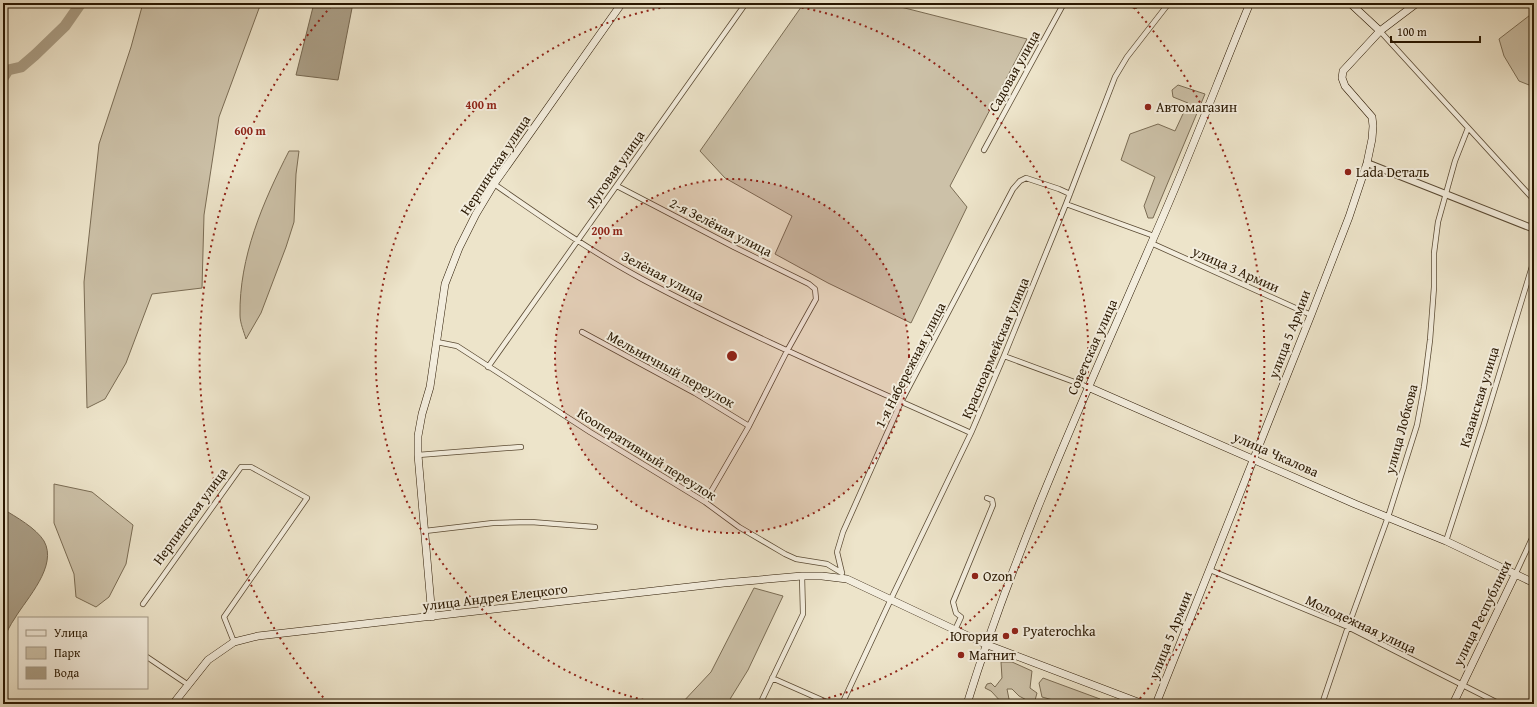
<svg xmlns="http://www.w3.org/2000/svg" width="1537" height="707" font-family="'Gentium Book Plus',serif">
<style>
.green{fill:#ccc1a8;stroke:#7a6c54}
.water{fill:#aa9e86;stroke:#766851}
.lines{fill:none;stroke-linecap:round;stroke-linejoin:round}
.river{stroke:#aa9e86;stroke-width:11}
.minor-casing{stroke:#5a4a33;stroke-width:6}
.tertiary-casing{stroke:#5a4a33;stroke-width:8}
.secondary-casing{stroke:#291701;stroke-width:8}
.minor{stroke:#f3eddd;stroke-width:4.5}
.tertiary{stroke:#f3eddd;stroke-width:6}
.secondary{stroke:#f3eddd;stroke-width:7}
.ring{fill:none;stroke:#8f2418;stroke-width:2;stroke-dasharray:2 4}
.poi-dot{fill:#8f2418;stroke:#f3eddd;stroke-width:1.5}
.labels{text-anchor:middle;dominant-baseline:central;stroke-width:4;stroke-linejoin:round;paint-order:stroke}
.street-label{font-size:14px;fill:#291701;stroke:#f3eddd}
.poi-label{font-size:14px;fill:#291701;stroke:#f3eddd;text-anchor:start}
.centre{fill:#8f2418;stroke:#f3eddd;stroke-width:2}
.ring-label{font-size:12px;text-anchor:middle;font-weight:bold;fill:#8f2418;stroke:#f3eddd;stroke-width:4;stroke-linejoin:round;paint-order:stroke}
</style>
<rect width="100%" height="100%" fill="#ede4ca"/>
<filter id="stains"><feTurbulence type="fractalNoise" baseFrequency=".005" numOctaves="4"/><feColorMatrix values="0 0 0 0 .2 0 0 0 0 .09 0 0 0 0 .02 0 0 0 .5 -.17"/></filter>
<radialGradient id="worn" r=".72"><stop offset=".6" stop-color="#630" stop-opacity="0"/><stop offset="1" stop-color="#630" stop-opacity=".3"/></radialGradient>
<path class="green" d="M143 3H261L219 117 204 215 202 288 152 294 126 363 105 399 87 408 84 282 99 144 131 47Z
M804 3H885L1027 39 950 186 967 207 911 323 828 283 775 254 792 216 725 178 700 151Z
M1534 12V87L1519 81 1504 56 1499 39Z
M1178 85 1205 94 1153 218H1148L1144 206 1155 177 1121 160 1130 134 1158 124 1175 131 1188 103 1173 97 1172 90Z
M289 151H299L296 174 294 222 286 247 261 313 246 339C244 332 240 323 240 315 239 257 263 202 289 151Z
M54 484 92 492 133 525 126 564 109 597 96 607 76 597 74 574 54 523Z
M754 588 783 596 748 670 727 704H681L711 672Z
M1001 662H1012L1032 671 1030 688 1037 693 1034 704 1019 696 1012 689H1007L1010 704H1003L991 691 985 688 987 684 991 683 995 687 1002 678Z
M1043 678 1100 699 1098 704H1083L1075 701 1074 704H1060V702L1042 697 1039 683Z"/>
<path class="water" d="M314 3H353L338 80 296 75Z
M3 509C16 517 36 528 44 541 58 566 27 598 15 618 10 625 7 632 3 640Z"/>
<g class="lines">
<path class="river" d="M3 78 8 70 21 67 35 55 65 26 81 3"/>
<defs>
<path id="minor" d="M1128 3 1135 6
M1380 31 1534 200
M984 150 1064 3
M494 184C543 218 590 251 642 279 749 336 860 383 971 433
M617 186 734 247 809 284 815 289 816 299 787 351 749 426 705 502
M1066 204 1154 236
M1151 243 1311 315
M582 332 695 393 749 426
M437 342 457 346 590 432 705 502 739 527 785 554 796 559 827 564 842 573
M1004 356 1088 387
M488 367 746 3
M418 455 521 447
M425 531 493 523 531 522 595 527
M1446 541 1484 424 1534 260
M1210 570 1348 627 1500 704
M842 573 837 552 843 532 901 402 1013 189 1020 181 1026 178 1059 189 1070 194
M1515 575 1534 534
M143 604 241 467H251L307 498 224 617 234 642
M955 630 961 617 956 613 953 602 993 505 992 500 987 498
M147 657 187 684
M772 678 831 704
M760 704 803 614 802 576
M842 704 891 599 971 433 1004 356 1066 204 1115 77 1127 57 1169 3
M1322 704 1348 627 1388 517 1417 425 1424 387 1430 340 1434 287V253L1438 222 1455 161 1468 128"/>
<path id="tertiary" d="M1367 163 1534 229"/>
<path id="secondary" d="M1350 3 1380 31
M1088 387 1355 504 1446 541 1534 583
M432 617 418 455V436L422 414 430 387 445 284 459 248 476 214 494 184 622 3
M173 704 208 660 234 642 258 636 724 583 802 576H822L847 579 985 644 1143 704
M967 704C1019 536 1094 376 1164 214 1194 145 1221 73 1250 3
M1156 704 1311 315 1349 217 1367 163 1372 139 1373 126 1372 117 1345 86 1342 78 1343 71 1380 31 1417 3
M1453 704 1515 575"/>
</defs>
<use href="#minor" class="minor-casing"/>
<use href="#tertiary" class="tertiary-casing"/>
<use href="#secondary" class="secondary-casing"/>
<use href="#minor" class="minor"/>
<use href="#tertiary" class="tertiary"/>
<use href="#secondary" class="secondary"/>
</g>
<circle cx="732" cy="356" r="177" fill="#8f2418" fill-opacity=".12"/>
<g class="ring">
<circle cx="732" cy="356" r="177"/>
<path d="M661 704A355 355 0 0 1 692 3M772 3A355 355 0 0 1 803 704"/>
<path d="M327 702A532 532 0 0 1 334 3M1130 3A532 532 0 0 1 1137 702"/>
</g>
<g class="poi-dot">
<circle cx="1148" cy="107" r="4"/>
<circle cx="1348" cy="172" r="4"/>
<circle cx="975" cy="576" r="4"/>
<circle cx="1015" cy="631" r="4"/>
<circle cx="1006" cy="636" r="4"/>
<circle cx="961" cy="655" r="4"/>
</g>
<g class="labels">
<g class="street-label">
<text transform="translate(1014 71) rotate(-61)">Садовая улица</text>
<text transform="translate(495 165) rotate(-57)">Нерпинская улица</text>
<text transform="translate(615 169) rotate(-55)">Луговая улица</text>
<text transform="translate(721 227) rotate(27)">2-я Зелёная улица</text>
<text transform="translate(1236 269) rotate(24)">улица 3 Армии</text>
<text transform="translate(663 276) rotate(28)">Зелёная улица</text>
<text transform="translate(1289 334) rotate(-69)">улица 5 Армии</text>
<text transform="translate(1092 347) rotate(-66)">Советская улица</text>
<text transform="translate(995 348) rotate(-67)">Красноармейская улица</text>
<text transform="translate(910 365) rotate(-63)">1-я Набережная улица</text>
<text transform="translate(671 369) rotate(29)">Мельничный переулок</text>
<text transform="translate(1479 397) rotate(-73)">Казанская улица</text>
<text transform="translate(1401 429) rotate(-75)">улица Лобкова</text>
<text transform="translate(647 454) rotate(32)">Кооперативный переулок</text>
<text transform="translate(1276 454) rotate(24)">улица Чкалова</text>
<text transform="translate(190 516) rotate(-54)">Нерпинская улица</text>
<text transform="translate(495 597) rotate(-7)">улица Андрея Елецкого</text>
<text transform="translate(1482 613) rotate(-64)">улица Республики</text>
<text transform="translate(1361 624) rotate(25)">Молодежная улица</text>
<text transform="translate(1170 635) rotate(-68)">улица 5 Армии</text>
</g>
<g class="poi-label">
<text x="1156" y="107">Автомагазин</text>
<text x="1356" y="172">Lada Dеталь</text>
<text x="983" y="576">Ozon</text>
<text x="1023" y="631">Pyaterochka</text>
<text x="998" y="636" text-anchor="end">Югория</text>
<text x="969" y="655">Магнит</text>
</g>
</g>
<circle cx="732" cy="356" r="6" class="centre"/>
<g class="ring-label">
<text x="481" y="109">400 m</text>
<text x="250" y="135">600 m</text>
<text x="607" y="235">200 m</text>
</g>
<rect width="1537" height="707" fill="none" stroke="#ede4ca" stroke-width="16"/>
<rect x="4" y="4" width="1529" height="699" fill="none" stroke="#291701" stroke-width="2"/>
<rect x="8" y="8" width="1521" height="691" fill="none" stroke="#291701"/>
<rect x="18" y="617" width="130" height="72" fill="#f3eddd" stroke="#a29785"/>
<rect x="26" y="630" width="20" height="6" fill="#f3eddd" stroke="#a29785"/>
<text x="54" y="637" font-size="12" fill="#291701">Улица</text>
<rect x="26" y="647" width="20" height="12" fill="#ccc1a8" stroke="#a29785"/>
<text x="54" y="657" font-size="12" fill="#291701">Парк</text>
<rect x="26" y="667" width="20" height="12" fill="#aa9e86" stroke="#a29785"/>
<text x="54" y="677" font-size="12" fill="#291701">Вода</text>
<path d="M1391 36v6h89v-6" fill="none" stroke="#291701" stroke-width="2"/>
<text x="1397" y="36" font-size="12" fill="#291701" stroke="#f3eddd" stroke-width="3" paint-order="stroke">100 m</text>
<rect width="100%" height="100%" filter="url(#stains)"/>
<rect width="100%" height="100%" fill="url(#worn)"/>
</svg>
